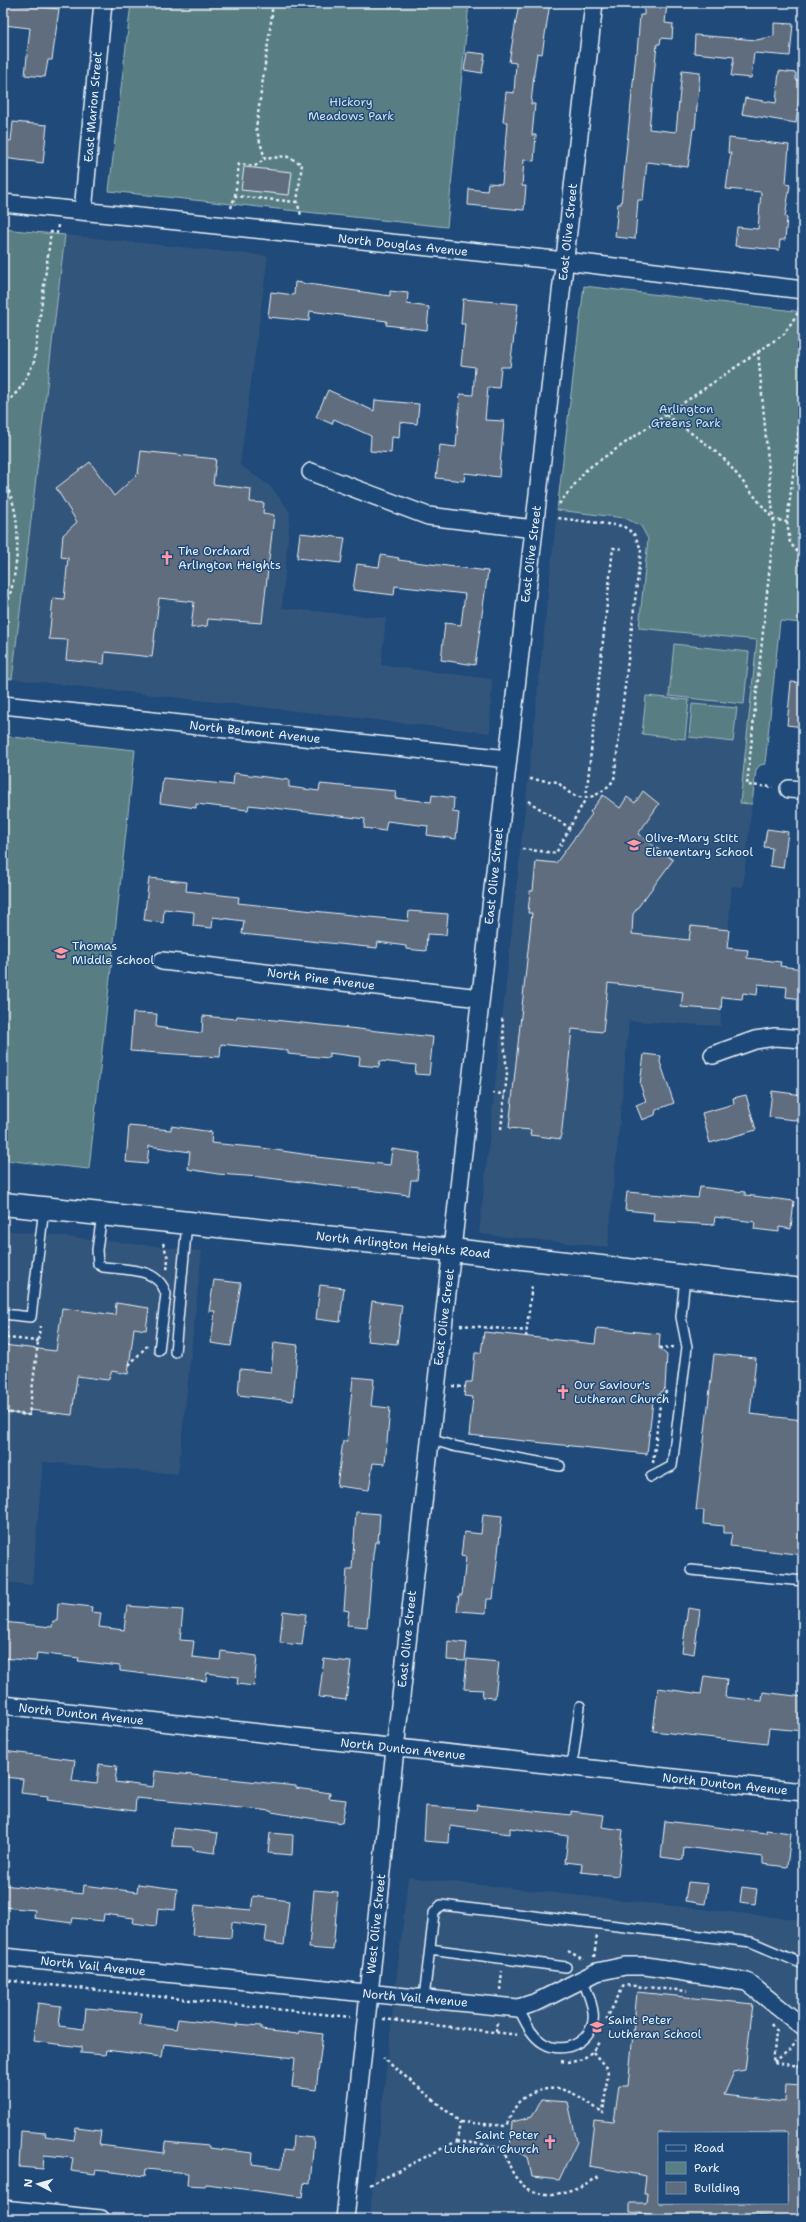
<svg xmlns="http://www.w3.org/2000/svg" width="806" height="2222" font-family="'Shantell Sans',sans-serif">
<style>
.built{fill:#32547b;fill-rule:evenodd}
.green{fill:#587e84;stroke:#a0b8be}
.building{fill:#5e6d7e;stroke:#e8f1f8;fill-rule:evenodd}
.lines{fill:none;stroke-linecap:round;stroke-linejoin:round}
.lane-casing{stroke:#e8f1f8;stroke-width:12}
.street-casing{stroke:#e8f1f8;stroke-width:20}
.secondary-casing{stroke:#e8f1f8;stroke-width:25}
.path{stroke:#e8f1f8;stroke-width:2.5;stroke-dasharray:3 3;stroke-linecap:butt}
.lane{stroke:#1f4a7a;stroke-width:9}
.street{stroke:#1f4a7a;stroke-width:17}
.secondary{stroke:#1f4a7a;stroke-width:22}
.labels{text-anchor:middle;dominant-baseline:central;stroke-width:3;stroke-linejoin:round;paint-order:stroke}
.park-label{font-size:12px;fill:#d2e0e7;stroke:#1f4a7a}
.street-label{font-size:12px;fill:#e8f1f8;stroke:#1f4a7a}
.poi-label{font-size:12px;fill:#e8f1f8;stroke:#1f4a7a;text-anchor:start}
</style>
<rect width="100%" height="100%" fill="#1f4a7a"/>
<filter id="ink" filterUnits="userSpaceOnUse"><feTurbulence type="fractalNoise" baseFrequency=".025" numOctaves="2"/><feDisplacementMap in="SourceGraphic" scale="8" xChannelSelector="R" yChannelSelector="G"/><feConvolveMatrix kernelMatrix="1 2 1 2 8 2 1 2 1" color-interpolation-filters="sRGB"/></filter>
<g filter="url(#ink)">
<path class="built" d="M65 235 268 256 240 465 270 486 286 506 290 514 282 608 386 618 381 665 492 679 490 733 12 679Z
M557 510 625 518 641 526 648 539 639 628 757 640 740 802 752 804 743 887 732 886 720 1026 629 1021 608 1247 479 1234Z
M3 1230 202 1251 178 1474 43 1462 32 1585 3 1582Z
M408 1877 803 1920V2219H369ZM659 2133H787V2203H659Z"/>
<path class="green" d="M131 3H469L447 227 109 191Z
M3 229 65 235 12 679 3 678Z
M584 286 803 312V623L780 621 765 764 760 765 756 770 752 804 740 803 757 640 639 628 648 539 641 526 625 518 557 510Z
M674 644 749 652 744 704 669 696Z
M646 696 689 700 685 739 642 734Z
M692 704 737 708 733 742 689 737Z
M3 736 135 750 89 1169 3 1160Z"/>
<path class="building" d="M3 3 59 9 52 60H48L45 77 25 75 30 28 3 25Z
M519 3H550L542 54 537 53 534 74 531 104H535L532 135H536L534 161 524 160 522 186H526L524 210 468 205 469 189 487 191 488 183 502 184 507 122H503L506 92 514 93 516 63 509 62Z
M644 3H667L665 23 673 24 672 39 661 38 660 44H657L649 129 676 132 682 70 700 72 695 129H693L688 167 647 162 643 200H638L635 239 615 237 618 204H621L636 53H637L640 15H644Z
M774 23 793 24 790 56 754 53 751 78 731 76 734 57 694 53 695 35 757 40 774 36Z
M467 52 485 54 482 73 464 70Z
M779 71 796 73V80L801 81 796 123 742 114 745 98 776 103Z
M13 122 47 125 43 163 3 158V140L11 141Z
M729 138 789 145 786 184 790 185 785 217 787 218 785 240H780L779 250 735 246 737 227 758 229 761 192 726 189 731 153H728Z
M244 167 292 172 289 195 241 190Z
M295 282 390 296V291L408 293 407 304 429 307 427 330 386 325 387 321 310 311 309 321 268 317 271 292 294 295Z
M463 299 518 304 510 367H501L499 388 488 387 485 420 504 421 499 477 465 473 464 481 436 478 440 445 456 447 460 394 473 395 475 367 461 365 465 324H461Z
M328 390 374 411 375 400 419 404 417 424 400 422 399 438 392 437 391 453 370 451 371 436 334 419 332 424 316 417Z
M141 451 216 459 213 484 251 489 250 502 264 503 263 513 274 515 262 623 208 619 207 626 191 628 194 602 159 598 152 657 105 652 104 664 66 660 68 640 49 639 53 598 64 599 68 558 61 557 63 535 77 522 56 488 90 462 114 496 138 474Z
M300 533 345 538 341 563 297 558Z
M381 555 399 558 398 560 488 571 475 665 441 660 445 623 461 625 465 594 395 586 394 595 353 590 357 564 379 567Z
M791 682 803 683V727L787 725Z
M234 773 289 780V787L319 791 320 784 396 791 395 798 431 802 432 795 454 798 453 812 459 813 456 839 427 835 428 826 387 821 385 831 364 828 365 819 249 805 248 810 196 804V808L160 803 163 778 233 785Z
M643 791 659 804 638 834 673 860 633 914 632 934 689 940 691 926 729 930 727 948 748 950 747 958 781 962 780 966 803 969V999L786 997 787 987 758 984 757 995 743 993 742 999 722 997 721 1010 681 1007 683 992 608 983 603 1032 572 1029 561 1139 530 1135 531 1130 509 1128 532 913H528L530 891H533L536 861 556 863 592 814 590 812 603 795 620 808 627 797 635 803Z
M767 829 788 832 783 868 770 866 772 848 764 847Z
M149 878 187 882 186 891 239 897 238 903 408 921 409 911 448 914 446 935 427 934 426 951 406 949V946L378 942 377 948 242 934 244 921 213 917 212 928 193 926 194 912 164 909 163 923 144 920Z
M133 1013 157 1014 156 1027 202 1033 203 1016 236 1019 237 1016 433 1037 429 1075 415 1074 416 1065 380 1061 379 1067 359 1065 360 1057 329 1053V1058L288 1054V1051L221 1044 220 1057 130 1051Z
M644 1054 661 1056 660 1062 674 1103 656 1110 655 1115 642 1120 636 1105 646 1101 640 1084Z
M772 1091 803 1095V1121L769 1117Z
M746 1095 756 1130 710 1143 702 1113 734 1104 733 1098Z
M129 1126 171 1130V1126L212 1132 211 1143 262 1148 316 1156V1157L390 1165 392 1149 420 1153 417 1180H411L409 1195 260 1177 218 1174 188 1169 190 1152 149 1146 147 1164 126 1162Z
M700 1187 745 1192V1195L794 1201 791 1229 779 1227V1232L754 1229 755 1222 715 1217 714 1225 653 1221 654 1213 625 1210 627 1192 698 1198Z
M214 1280 241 1283 231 1346 211 1343 215 1311H209Z
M320 1285 344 1288 340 1322 316 1319Z
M372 1301 402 1305 397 1344 367 1341Z
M116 1303 149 1308 146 1330 134 1328 128 1374 112 1371 108 1380 77 1376 72 1415 30 1410 29 1415 3 1412V1345L56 1351 62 1308 115 1315Z
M597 1328 660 1334 659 1348 667 1355 665 1388 653 1401 647 1454 469 1435 473 1397 464 1396 466 1382H472L475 1353H481L484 1332 595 1344Z
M274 1342 298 1345 293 1401 238 1395 240 1369 271 1372Z
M714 1354 756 1358 750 1414 803 1420V1555L730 1546 732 1533H724V1526L703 1524 704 1510H696Z
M353 1377 374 1379 371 1406 390 1408 385 1464 373 1463 369 1490 337 1486 343 1441H347Z
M356 1512 380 1514 378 1542H375L373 1555 367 1627 347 1625 349 1611 344 1610 347 1569H352Z
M483 1514 502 1516 493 1599H487L486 1613 457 1611 459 1595H462L466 1557 461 1556 464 1532 481 1534Z
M58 1603 92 1607 91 1612 101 1613 99 1627 124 1630 127 1606 183 1610 180 1640 194 1641 192 1657 220 1660 221 1651 257 1656 254 1686 237 1684 238 1677 207 1673 206 1681 120 1671V1666L78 1661 79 1658 37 1653 36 1661 3 1658V1622L52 1627 53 1621H57Z
M688 1608 700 1610 694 1654 682 1652Z
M283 1611 306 1614 302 1645 280 1643Z
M448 1641 467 1643 465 1661 447 1660Z
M324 1659 351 1662 346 1700 319 1697Z
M467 1659 499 1662 495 1698 482 1697 483 1690 464 1689Z
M704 1676 727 1679 725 1697 762 1701 763 1692 803 1697V1731L769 1728 767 1744 653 1731 658 1688 701 1694Z
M3 1751 75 1760 72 1781 97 1784 99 1764 117 1766 115 1782 153 1787 155 1771 296 1786V1788L330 1793 329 1798 346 1800 342 1823 289 1815 272 1812V1811L136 1798 135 1811 47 1800 48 1796 21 1793 23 1779 3 1777Z
M477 1805 571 1815V1811L604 1815 602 1827 623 1830 618 1876 581 1872 582 1864 565 1862 568 1836 510 1828V1834L450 1826 449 1843 424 1841 426 1806 476 1810Z
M665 1821 766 1833V1830L791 1833 787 1867 763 1864V1857L684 1847 683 1860 661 1857Z
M173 1828 218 1833 215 1853 193 1850V1847L172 1846Z
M270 1833 293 1835 292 1855 268 1853Z
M688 1882 708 1884 705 1904 685 1901Z
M138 1884 177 1889 175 1910 158 1908 156 1926 133 1923 134 1918 104 1914 103 1921 73 1918 72 1923 34 1918 35 1910 3 1907V1885L83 1894 84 1885 137 1892Z
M742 1887 757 1889 755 1904 740 1902Z
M314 1890 338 1892 333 1950 309 1948Z
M253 1896 289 1901 284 1945 265 1942 267 1927 232 1922 231 1938 192 1935 195 1905 251 1910Z
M637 1992 753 2004 745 2070 734 2072 724 2095 785 2102 786 2084 803 2085V2212H799L798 2219 756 2215V2219H694L630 2212V2203H646L647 2193H644L646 2176 589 2166 594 2120 614 2122 619 2086H628ZM659 2133H787V2203H659Z
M38 2003 61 2006 59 2026 84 2029 86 2008 141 2013 139 2024 176 2029 178 2019 237 2026V2024L261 2026V2030L298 2034 299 2031 323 2034 316 2090 292 2087 295 2058 164 2044 162 2057 106 2050 105 2055 81 2053V2047L33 2041Z
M541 2100 568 2102 577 2142 559 2180 532 2177 528 2157 510 2149 512 2122 532 2117Z
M76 2128 101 2131 99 2145 164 2153 165 2142 209 2146V2148L253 2153 252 2164 282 2168 283 2150 292 2151 293 2136 314 2138 310 2184 304 2183 302 2197 206 2184 205 2186 187 2185 188 2173 146 2169 145 2176 96 2170 95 2174 71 2171 73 2158 44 2155 43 2169 19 2167 21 2131 46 2133 45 2136 74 2140Z"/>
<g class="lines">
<defs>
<path id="lane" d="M102 1214 97 1250 98 1264 103 1267C127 1270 158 1267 166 1294L159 1350
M3 1314 31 1317 44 1208
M175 1352 187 1223
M430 1439 453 1446 560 1466
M651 1477 672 1466 687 1347 681 1317 685 1277
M691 1570 803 1581
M572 1767 580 1706
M430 1949 566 1967
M424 1998 434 1913 441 1905 751 1942 803 1964
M518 2008C525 2020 530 2035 543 2043 565 2057 597 2039 593 2012 592 2001 586 1990 583 1980"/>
<path id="street" d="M3 203 565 261 803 290
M83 211 103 3
M311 472 428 516 534 529
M3 705 508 759
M789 789 803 790
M162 961 480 998
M713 1055 755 1040 775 1037 803 1039
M3 1705 803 1792
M3 1957 518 2008 537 2002 597 1972 625 1966H646L747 1982 803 2027
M3 2209 101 2219
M345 2219 395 1749 594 3"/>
<path id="secondary" d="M3 1204 452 1250 803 1290"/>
</defs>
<use href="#lane" class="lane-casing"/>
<use href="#street" class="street-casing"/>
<use href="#secondary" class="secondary-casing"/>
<path class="path" d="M272 3V15L256 128 265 159 286 156 302 164 297 202 301 215
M235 196 239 164 255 166 265 159
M231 208 235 196 297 202
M758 351 774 526 747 785 773 787
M803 397 787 522 790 543 803 558
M3 408 22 386 34 362 51 232 57 233 58 225
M666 415 709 446 726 461 773 519 787 522
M3 480C26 515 18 579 3 616
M559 504 587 469 784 334 799 311V306
M530 779 558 782C576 804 595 802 614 780L641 549 634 534 623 526 558 518
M528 801 570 828
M522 849 556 853 586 798 613 548 624 549
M492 1093 505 1094
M501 1129 507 1074 502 1016
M163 1243 168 1258 167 1272
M460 1325 527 1331
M7 1326 6 1338 39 1341
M526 1337 532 1284
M659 1348 674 1347
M129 1365 147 1346
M452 1386 465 1387
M3 1412 29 1415 40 1326
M653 1463 661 1396 668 1390
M568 1951 584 1960
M594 1957 597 1936
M3 1980 350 2017
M500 1990 502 1971
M383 2019 519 2035
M606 2020 624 1985 687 1991
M771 2024 776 2031 773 2063 803 2066
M496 2032 497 2023
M593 2052 608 2070 603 2114
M561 2061C579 2064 590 2057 599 2042
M774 2062 792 2048 796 2041
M460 2122 506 2126C509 2120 512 2112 516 2106 519 2100 526 2096 533 2093 560 2081 582 2096 603 2114
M457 2141 503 2147C507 2157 510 2171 517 2179 540 2207 575 2190 601 2176
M370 2185 457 2141 460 2122 383 2058"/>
<use href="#lane" class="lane"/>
<use href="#street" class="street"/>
<use href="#secondary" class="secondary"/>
</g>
</g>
<defs>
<symbol id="church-bare" viewBox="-9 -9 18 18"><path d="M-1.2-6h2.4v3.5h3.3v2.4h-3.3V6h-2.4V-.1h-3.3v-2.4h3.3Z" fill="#ff9aa2" stroke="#1f4a7a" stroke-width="2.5" paint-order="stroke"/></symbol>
<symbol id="school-bare" viewBox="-9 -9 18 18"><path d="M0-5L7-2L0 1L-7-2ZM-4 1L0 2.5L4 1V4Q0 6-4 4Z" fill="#ff9aa2" stroke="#1f4a7a" stroke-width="2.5" paint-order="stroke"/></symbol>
</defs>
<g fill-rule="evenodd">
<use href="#church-bare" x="157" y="548" width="20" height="20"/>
<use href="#school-bare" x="624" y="835" width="20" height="20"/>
<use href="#school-bare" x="51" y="943" width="20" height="20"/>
<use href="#church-bare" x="553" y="1382" width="20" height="20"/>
<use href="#school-bare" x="587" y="2017" width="20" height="20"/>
<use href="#church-bare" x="540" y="2132" width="20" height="20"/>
</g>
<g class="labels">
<g class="park-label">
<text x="351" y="102">Hickory<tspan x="351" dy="14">Meadows Park</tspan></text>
<text x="686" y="409">Arlington<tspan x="686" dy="14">Greens Park</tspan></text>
</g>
<g class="street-label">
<text transform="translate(93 107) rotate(-85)">East Marion Street</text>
<text transform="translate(568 232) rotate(-84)">East Olive Street</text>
<text transform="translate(403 245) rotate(6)">North Douglas Avenue</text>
<text transform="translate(531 554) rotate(-83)">East Olive Street</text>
<text transform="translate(255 732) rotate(6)">North Belmont Avenue</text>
<text transform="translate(494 876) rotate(-84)">East Olive Street</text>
<text transform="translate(321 979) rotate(7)">North Pine Avenue</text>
<text transform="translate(403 1245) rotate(6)">North Arlington Heights Road</text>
<text transform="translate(444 1317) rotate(-83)">East Olive Street</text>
<text transform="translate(407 1639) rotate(-84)">East Olive Street</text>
<text transform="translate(81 1714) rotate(6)">North Dunton Avenue</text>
<text transform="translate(403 1749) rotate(6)">North Dunton Avenue</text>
<text transform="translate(725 1784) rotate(6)">North Dunton Avenue</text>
<text transform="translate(376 1924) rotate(-84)">West Olive Street</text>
<text transform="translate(93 1966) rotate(6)">North Vail Avenue</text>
<text transform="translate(415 1998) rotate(5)">North Vail Avenue</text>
</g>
<g class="poi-label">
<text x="178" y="551">The Orchard<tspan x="178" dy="14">Arlington Heights</tspan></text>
<text x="645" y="838">Olive-Mary Stitt<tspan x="645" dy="14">Elementary School</tspan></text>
<text x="72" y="946">Thomas<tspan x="72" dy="14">Middle School</tspan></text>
<text x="574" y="1385">Our Saviour's<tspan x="574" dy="14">Lutheran Church</tspan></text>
<text x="608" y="2020">Saint Peter<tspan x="608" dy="14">Lutheran School</tspan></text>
<text x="539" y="2135" text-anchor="end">Saint Peter<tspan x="539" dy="14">Lutheran Church</tspan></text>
</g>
</g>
<rect width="806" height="2222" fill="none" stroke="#1f4a7a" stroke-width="16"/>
<rect x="8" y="8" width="790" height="2206" fill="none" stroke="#e8f1f8" stroke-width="1.5" filter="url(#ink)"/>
<rect x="658" y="2132" width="130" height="72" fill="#1f4a7a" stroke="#6f8dac"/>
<rect x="666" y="2145" width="20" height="6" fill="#1f4a7a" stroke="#6f8dac"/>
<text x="694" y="2152" font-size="12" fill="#e8f1f8">Road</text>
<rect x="666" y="2162" width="20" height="12" fill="#587e84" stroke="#6f8dac"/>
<text x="694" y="2172" font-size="12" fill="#e8f1f8">Park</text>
<rect x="666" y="2182" width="20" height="12" fill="#5e6d7e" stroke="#6f8dac"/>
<text x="694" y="2192" font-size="12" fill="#e8f1f8">Building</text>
<g transform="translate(38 2184) rotate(276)" stroke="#1f4a7a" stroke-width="3" paint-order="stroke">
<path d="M0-3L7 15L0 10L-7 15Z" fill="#e8f1f8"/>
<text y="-6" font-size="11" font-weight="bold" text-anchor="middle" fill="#e8f1f8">N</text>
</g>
</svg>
